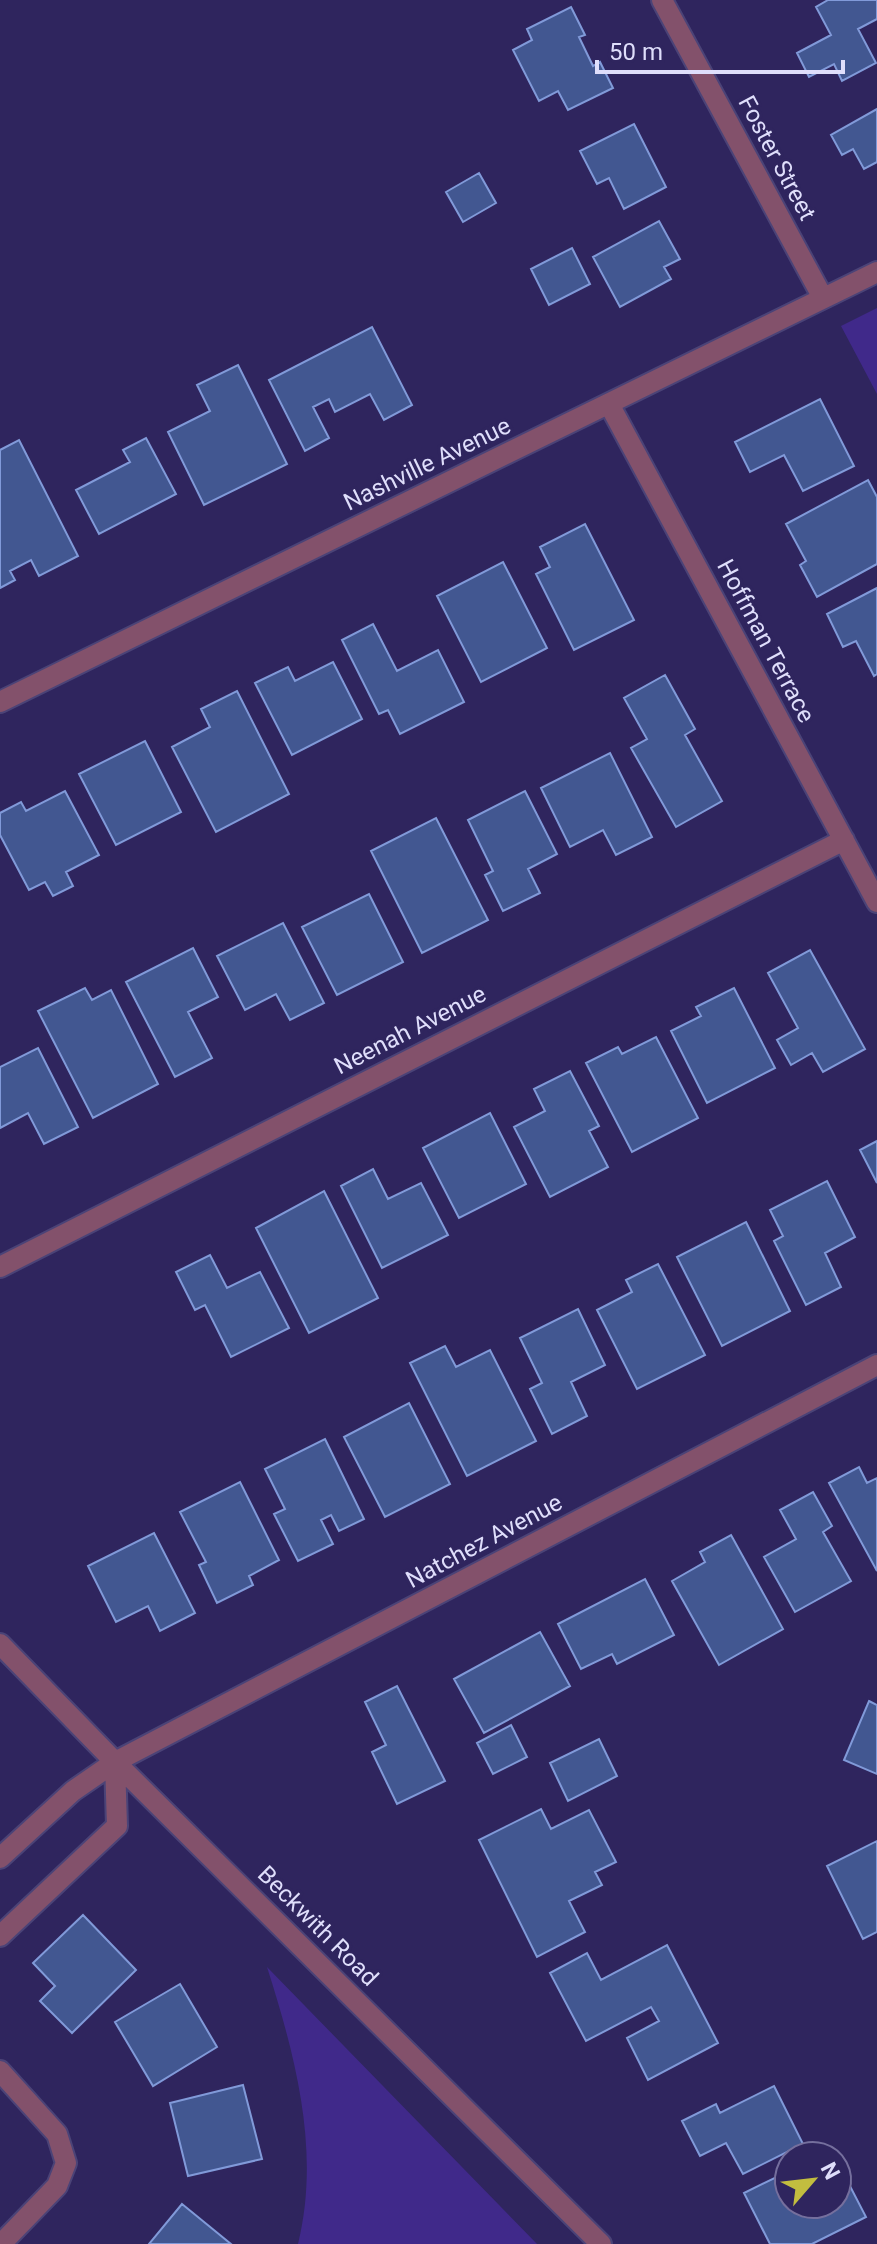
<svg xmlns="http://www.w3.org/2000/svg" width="877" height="2244" font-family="Roboto,sans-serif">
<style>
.green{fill:#40298a}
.building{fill:#425791;stroke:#819ad9;stroke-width:2}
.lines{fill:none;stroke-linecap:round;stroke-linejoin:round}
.minor-casing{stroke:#4b4377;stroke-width:24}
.minor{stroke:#83516b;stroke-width:20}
.labels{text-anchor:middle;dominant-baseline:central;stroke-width:6;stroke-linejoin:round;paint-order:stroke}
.street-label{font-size:24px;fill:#dfdefb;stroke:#2f255e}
</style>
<rect width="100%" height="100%" fill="#2f255e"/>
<path class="green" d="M877 308V394L841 326Z
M267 1967 537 2244H298C321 2151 295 2055 267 1967Z"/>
<path class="building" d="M828 0H877V19L858 29 876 63 842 81 834 64 809 77 797 53 831 35 816 7Z
M571 7 585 35 579 37 593 66 600 62 613 88 568 110 558 91 539 101 513 50 532 40 527 29Z
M877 109V162L864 169 853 149 842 155 831 135Z
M634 124 666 187 624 209 609 178 597 184 580 151Z
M479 173 496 203 463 222 446 192Z
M659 221 680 259 664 267 671 279 620 307 593 257Z
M572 248 590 284 549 305 531 269Z
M372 327 412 405 384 420 370 394 335 412 329 399 313 407 329 438 305 451 269 380Z
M238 365 287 464 204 505 168 432 210 411 197 385Z
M820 399 854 466 803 491 784 455 750 472 735 442Z
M146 438 176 494 99 534 76 490 130 462 123 450Z
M19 440 78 556 39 576 31 560 10 571 15 580 0 588V450Z
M868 480 877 497V564L817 597 800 565 806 561 786 524Z
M585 524 634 620 574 650 536 574 550 567 540 547Z
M503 562 547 648 481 682 437 596Z
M877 588V674L874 676 856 641 843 647 827 614Z
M373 624 397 671 438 650 464 702 400 734 388 710 379 714 342 640Z
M333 662 362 719 292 755 255 683 288 667 295 681Z
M665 675 695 729 685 735 722 801 676 827 631 748 647 739 624 698Z
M237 691 289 794 216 832 172 747 210 727 201 709Z
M145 741 181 812 116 845 79 774Z
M610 753 652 837 616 855 603 830 570 847 541 788Z
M65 791 99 855 66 872 73 886 53 896 45 882 29 890 0 835V813L21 802 26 811Z
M525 791 557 854 528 869 540 893 503 911 485 875 493 871 468 820Z
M436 818 488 920 422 953 371 851Z
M369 894 403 962 337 995 302 927Z
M283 923 324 1003 290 1020 276 994 245 1010 217 956Z
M193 948 218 997 188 1012 212 1058 175 1077 126 982Z
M810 950 865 1049 823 1072 812 1053 791 1065 777 1040 798 1028 768 973Z
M85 988 92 1000 111 990 158 1084 93 1118 38 1011Z
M734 988 775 1068 707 1103 671 1031 701 1016 696 1007Z
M656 1037 698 1118 632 1152 586 1063 618 1047 622 1054Z
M38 1048 78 1127 44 1144 28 1113 0 1128V1067Z
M570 1071 599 1126 589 1131 608 1167 550 1197 514 1127 545 1111 534 1089Z
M490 1113 526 1184 459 1218 423 1148Z
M877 1141V1183L860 1150Z
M373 1169 388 1199 421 1183 448 1235 382 1268 341 1186Z
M827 1181 855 1237 825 1253 841 1287 806 1305 774 1241 783 1236 770 1210Z
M324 1191 378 1298 309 1333 256 1228Z
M746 1222 790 1311 722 1346 677 1257Z
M210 1255 227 1288 260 1272 289 1328 231 1357 205 1305 195 1310 176 1272Z
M658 1264 705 1355 637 1389 597 1310 632 1292 626 1280Z
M578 1309 605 1365 571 1382 587 1416 552 1434 530 1389 542 1383 520 1338Z
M445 1346 456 1367 490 1350 536 1441 467 1476 410 1363Z
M409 1403 450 1484 385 1517 344 1437Z
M325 1439 364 1519 339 1531 331 1515 321 1520 333 1544 298 1561 274 1514 285 1509 265 1469Z
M859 1467 867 1483 877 1478V1571L829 1483Z
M240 1482 279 1560 249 1576 253 1585 217 1603 199 1565 206 1562 180 1512Z
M813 1492 832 1526 823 1532 851 1581 795 1612 764 1557 796 1539 780 1510Z
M154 1533 195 1613 160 1631 148 1606 116 1622 88 1566Z
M731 1535 783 1629 719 1665 672 1581 705 1562 700 1552Z
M645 1579 674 1635 617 1664 612 1654 581 1669 558 1624Z
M540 1632 570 1686 484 1733 454 1679Z
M397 1686 445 1781 397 1804 372 1752 386 1745 365 1702Z
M869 1701 877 1705V1774L844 1760Z
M511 1725 527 1757 493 1774 477 1743Z
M599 1739 617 1776 568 1801 550 1763Z
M541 1809 551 1829 589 1810 616 1862 595 1872 602 1885 569 1901 585 1932 537 1957 479 1840Z
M877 1841V1932L863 1939 827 1866Z
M83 1915 136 1970 72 2033 40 2001 55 1986 33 1963Z
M667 1945 718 2043 648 2080 627 2038 659 2021 651 2007 586 2041 550 1973 587 1953 601 1980Z
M180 1984 217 2047 153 2086 115 2022Z
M243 2085 262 2159 188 2176 170 2103Z
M774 2086 803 2144 743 2174 726 2143 700 2156 682 2121 716 2104 720 2113Z
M837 2161 866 2217 812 2244H770L744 2193 789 2171V2204H837Z
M182 2204 231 2244H149Z"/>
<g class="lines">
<defs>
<path id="minor" d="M662 0 823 298
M609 404 877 902
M0 702 877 272
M0 1267 844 840
M0 1644 115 1762 601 2244
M0 1858 73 1791 115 1762 877 1365
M0 1936 117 1826 115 1762
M0 2071 57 2134 66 2163 57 2186 1 2244"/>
</defs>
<use href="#minor" class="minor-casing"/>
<use href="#minor" class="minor"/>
</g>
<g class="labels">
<g class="street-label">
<text transform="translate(777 158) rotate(62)">Foster Street</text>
<text transform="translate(427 464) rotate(-26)">Nashville Avenue</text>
<text transform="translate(766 641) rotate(62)">Hoffman Terrace</text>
<text transform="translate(410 1030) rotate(-27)">Neenah Avenue</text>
<text transform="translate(484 1541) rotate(-28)">Natchez Avenue</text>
<text transform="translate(318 1926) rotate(45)">Beckwith Road</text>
</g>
</g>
<g transform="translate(813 2180) rotate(62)"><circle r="38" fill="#2f255e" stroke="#756f9d" stroke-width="2"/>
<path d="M0-6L14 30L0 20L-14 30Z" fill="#c2bd3f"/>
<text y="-12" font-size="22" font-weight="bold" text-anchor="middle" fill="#dfdefb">N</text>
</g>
<path d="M597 60v12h246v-12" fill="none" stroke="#dfdefb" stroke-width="4"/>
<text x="609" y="60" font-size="24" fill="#dfdefb" stroke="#2f255e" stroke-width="6" paint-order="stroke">50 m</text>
</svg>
